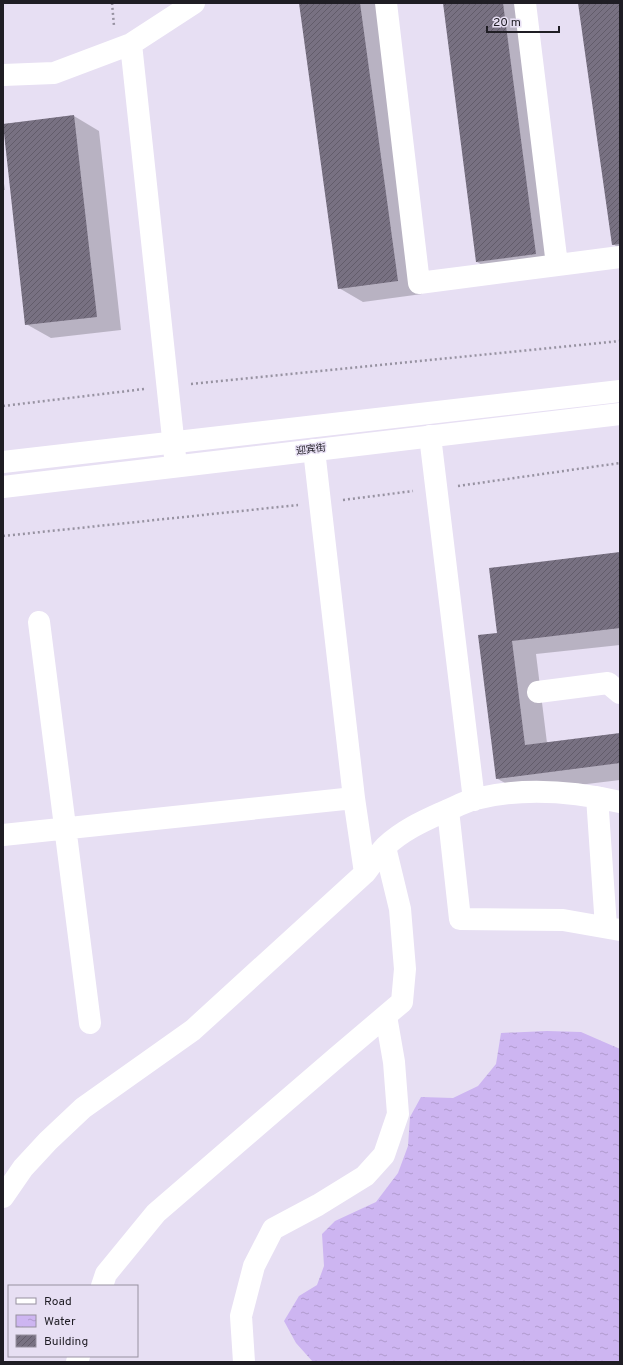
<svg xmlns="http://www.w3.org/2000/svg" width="623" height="1365" font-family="Overpass,'Noto Sans SC',sans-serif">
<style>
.water{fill:url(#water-ripples)}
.shadow{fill:#0003}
.building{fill:url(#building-hatch)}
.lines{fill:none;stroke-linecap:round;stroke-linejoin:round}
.path{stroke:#9792a1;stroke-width:2.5;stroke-dasharray:2 3;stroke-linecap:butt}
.minor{stroke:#fff;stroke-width:22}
.major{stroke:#fff;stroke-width:22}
.labels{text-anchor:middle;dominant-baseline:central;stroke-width:3;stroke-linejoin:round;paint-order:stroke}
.street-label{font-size:10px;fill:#1f1d24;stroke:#e7dff3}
</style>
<defs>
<pattern id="water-ripples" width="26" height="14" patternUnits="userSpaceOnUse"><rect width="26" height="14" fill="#cdb5f1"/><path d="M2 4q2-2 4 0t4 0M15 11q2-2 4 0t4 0" fill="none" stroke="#b09bce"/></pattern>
<pattern id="building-hatch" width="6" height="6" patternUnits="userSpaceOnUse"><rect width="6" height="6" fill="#787182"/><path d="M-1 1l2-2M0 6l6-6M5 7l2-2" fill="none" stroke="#625c6a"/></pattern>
</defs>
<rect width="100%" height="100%" fill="#e7dff3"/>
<path class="water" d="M547 1031 581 1032 620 1049V1362H313L296 1343 284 1321 299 1296 317 1285 324 1266 322 1234 335 1221 376 1202 398 1173 408 1146 410 1117 421 1097 453 1098 478 1086 496 1064 501 1033Z"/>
<path class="shadow" d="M300 3H382L422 294 363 302 339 288Z
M444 3H526L560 268 502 276 477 262Z
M579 3H620V249L613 244Z
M74 116 99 131 121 330 51 338 26 324 4 124Z
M3 177 5 190H3Z
M620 553V645L536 654 547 743 620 734V780L521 792 496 778 499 634Z"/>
<path class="building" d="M299 3H360L398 281 338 289Z
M443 3H503L536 254 476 262Z
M578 3H620V244L612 245Z
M74 115 97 317 25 325 3 124Z
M620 552V628L512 641 525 745 620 733V763L496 779 478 635 497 633 489 568Z"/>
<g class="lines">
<path class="path" d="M112 3 114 26
M191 384 620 341
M3 406 144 389
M458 486 620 463
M343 500 413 491
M3 536 298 505"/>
<path class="minor" d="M386 3 419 283 620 257
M525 3 557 265
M131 44 176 466
M3 75 54 73 131 44 194 3
M430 436 474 800
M314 450 354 798 365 873
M39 622 90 1023
M538 692 608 683 620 693
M597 797 606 927
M448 810 460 919 563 920 620 930
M3 835 354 798
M3 1197 23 1168 48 1141 83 1108 193 1030 365 873C372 864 378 854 386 846 402 831 421 822 441 813 452 809 463 802 475 799 523 787 572 791 620 802
M102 1286 106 1274 156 1213 337 1057 402 1002 405 969 400 909 385 847
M77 1362 79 1356
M244 1362 241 1316 254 1266 273 1229 318 1205 365 1176 384 1155 398 1114 394 1062 386 1016"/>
<path class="major" d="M3 462 620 391
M3 487 620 414"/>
</g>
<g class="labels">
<g class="street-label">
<text transform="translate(311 450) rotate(-7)">迎宾街</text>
</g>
</g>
<rect width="623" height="1365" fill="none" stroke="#1f1d24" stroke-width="8"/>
<rect x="8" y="1285" width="130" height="72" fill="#e7dff3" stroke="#9791a0"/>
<rect x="16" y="1298" width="20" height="6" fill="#ffffff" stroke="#9791a0"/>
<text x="44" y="1305" font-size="12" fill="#1f1d24">Road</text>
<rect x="16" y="1315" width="20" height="12" fill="url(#water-ripples)" stroke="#9791a0"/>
<text x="44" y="1325" font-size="12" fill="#1f1d24">Water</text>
<rect x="16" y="1335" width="20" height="12" fill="url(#building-hatch)" stroke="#9791a0"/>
<text x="44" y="1345" font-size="12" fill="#1f1d24">Building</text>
<path d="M487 26v6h72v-6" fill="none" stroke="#1f1d24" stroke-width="2"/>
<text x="493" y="26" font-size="12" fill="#1f1d24" stroke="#e7dff3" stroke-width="3" paint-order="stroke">20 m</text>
</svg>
